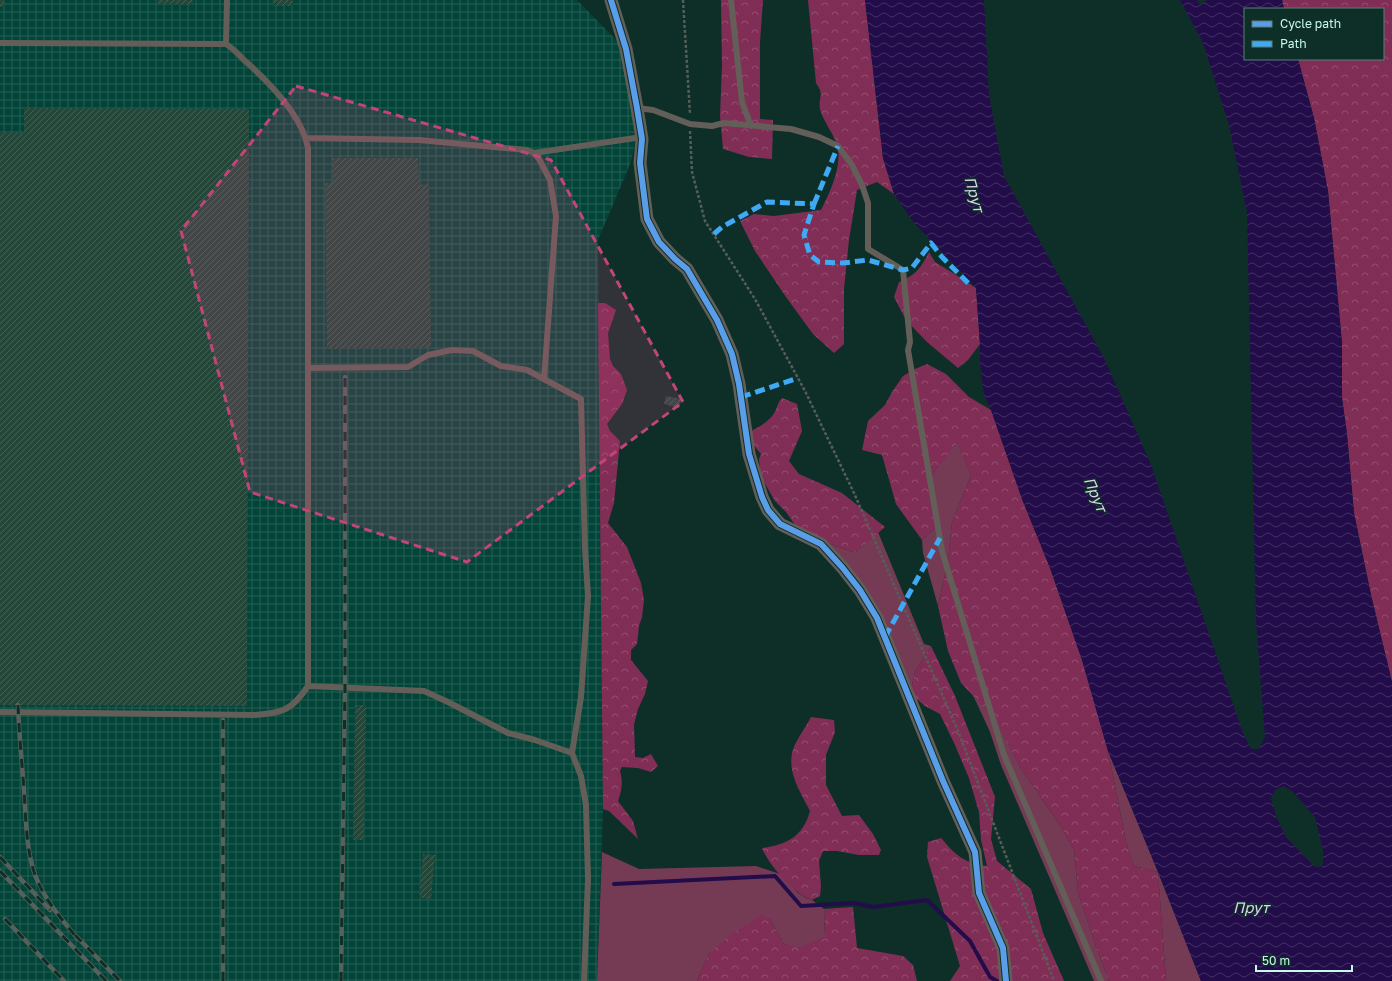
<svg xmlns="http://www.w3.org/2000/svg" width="1392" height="981" font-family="'Golos Text',sans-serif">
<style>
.industrial{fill:url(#industrial-grid)}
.grass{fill:#753b55}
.forest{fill:url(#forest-crowns)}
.water{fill:url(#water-waves);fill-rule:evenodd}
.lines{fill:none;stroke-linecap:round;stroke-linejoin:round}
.stream{stroke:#230c4a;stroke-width:4}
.building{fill:url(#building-hatch)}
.path{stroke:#575e58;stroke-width:2.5;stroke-dasharray:3 2;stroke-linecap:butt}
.lane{stroke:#635f58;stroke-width:6}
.street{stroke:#635f58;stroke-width:13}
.rail-casing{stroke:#57615b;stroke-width:4.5}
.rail{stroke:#0e2f27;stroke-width:3;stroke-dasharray:9;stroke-linecap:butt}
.quiet{stroke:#3fa9f5;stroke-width:5;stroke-dasharray:10 5;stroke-linecap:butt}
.cycleway-casing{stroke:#0e2f27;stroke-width:8}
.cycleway{stroke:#5a9eea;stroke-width:6}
.marked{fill:#c34578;fill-opacity:0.2;stroke:#c34578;stroke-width:3;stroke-dasharray:8 5;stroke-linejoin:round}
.labels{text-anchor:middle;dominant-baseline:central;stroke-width:3;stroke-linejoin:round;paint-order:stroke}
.water-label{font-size:15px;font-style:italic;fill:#dad4ed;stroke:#0e2f27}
</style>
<defs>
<pattern id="industrial-grid" width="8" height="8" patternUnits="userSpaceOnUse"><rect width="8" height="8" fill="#024438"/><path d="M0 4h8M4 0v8" fill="none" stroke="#266055"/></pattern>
<pattern id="forest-crowns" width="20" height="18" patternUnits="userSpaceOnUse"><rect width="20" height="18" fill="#812e57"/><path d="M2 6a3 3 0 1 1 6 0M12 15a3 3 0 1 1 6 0" fill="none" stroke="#924d6f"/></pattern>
<pattern id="water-waves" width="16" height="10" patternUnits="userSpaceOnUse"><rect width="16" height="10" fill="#230c4a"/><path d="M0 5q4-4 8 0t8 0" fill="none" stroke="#423064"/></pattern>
<pattern id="building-hatch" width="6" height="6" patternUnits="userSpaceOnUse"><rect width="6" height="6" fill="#24473a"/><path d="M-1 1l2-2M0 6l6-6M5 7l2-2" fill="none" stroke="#426257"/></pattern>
</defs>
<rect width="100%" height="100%" fill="#0d2f28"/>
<path class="industrial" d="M0 0H577L626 50 635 142 631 162 598 240 603 809 597 981H0Z"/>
<path class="grass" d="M957 442 971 475 952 522 948 561 938 606 923 553 922 540 939 525 931 476Z
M878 532 924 644 931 646 915 672 912 685 909 688 828 543 855 553Z
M973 695 995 718 1020 767 1060 825 1074 850 1078 892 1096 947 1109 981H1094L1001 765 990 732Z
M1108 751 1158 872 1201 981H1166L1158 872 1134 866 1127 846Z
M602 852 639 869 756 866 780 874 797 892 806 898 812 900 824 909 825 937 799 948 784 944 770 919 709 953 697 981H597Z"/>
<path class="forest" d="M721 0H763L760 42V119L773 120 772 159 749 157 723 149 720 116 722 66Z
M808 0H865L883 158 894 194 877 182 857 190 849 240 844 289V344L834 353 813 334 786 297 755 251 740 221 754 214 774 216 821 210C830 192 843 165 837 145 834 134 822 119 820 109 818 97 825 95 816 83Z
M1282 0H1392V682L1371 595 1354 513 1347 434 1342 398V343L1328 191 1314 118 1298 59H1383V9H1284Z
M929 252 935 262 953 273 976 288 980 344 968 360 958 368 927 342 906 320 894 297 899 282C916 275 921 268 929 252Z
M598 303H605L616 310 608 333 610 359 613 366 621 374 627 390 622 404 607 424 610 431 620 441 614 503 608 523 627 547 641 583 644 600 642 617 639 626 637 644 631 650V660L648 681 645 694 638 709 634 725 635 757 643 758 651 754 658 766 651 772 638 768 622 767 620 771C623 781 622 791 618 801L633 821 638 839 609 811 603 809Z
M927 364 946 374 969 397 991 410 1022 499 1050 568 1082 660 1108 751 1127 846 1134 866 1158 872 1166 981H1109L1096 947 1078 892 1074 850 1060 825 1020 767 995 719 961 683 948 651 938 606 948 561 952 522 971 475 957 443 931 476 939 525 922 540 896 504 882 455 862 450 868 421 885 405 892 392 903 376 915 369Z
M782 398 797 404 802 431 789 461 799 474 842 493 885 527 855 553 828 543 798 529 786 512 775 501 764 482 760 471 759 459 761 454 750 441 749 432C757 428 767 423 773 415 777 410 777 403 782 398Z
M931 646 955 696 995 797 991 839 997 861 1031 889 1043 933 1064 981H950L960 966 927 857 928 842 941 838C956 855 963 863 987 866L981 840 979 812 969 778 955 745 940 714 925 706 913 696 909 688 912 685 915 672Z
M811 717 834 720 835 732 826 755V785L842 816 859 815 873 834 881 850 879 855H859L837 851H823L819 861 821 886 820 896 812 900C795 895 768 864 762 848 786 845 803 837 810 811 800 791 785 770 794 747 798 737 806 727 811 717Z
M853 907 857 948 903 956 913 965 917 981H697L709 953 731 934 761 915 770 919 784 944 799 947 825 937 824 909Z"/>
<path class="water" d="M865 0H984L989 95 1004 176 1105 360 1151 465 1243 733 1251 749H1259L1265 737 1256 620 1247 212 1229 125 1203 43 1180 0H1197L1199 4 1204 3 1207 0H1282L1284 9H1245V59H1298L1314 118 1328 191 1342 343V398L1347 434 1354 513 1371 595 1392 682V981H1201L1158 872 1108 751 1082 660 1050 568 1022 499 991 410 984 395 980 363V344L976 288 971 282 914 223 894 194 883 158ZM1283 786 1292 791 1315 817 1323 850V864L1319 867H1315L1286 837 1276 816 1271 799 1275 790Z"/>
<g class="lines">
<path class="stream" d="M614 884 775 876 801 906 854 903 873 907 927 900 970 941 990 977 997 981"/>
</g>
<path class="building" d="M0 0H4V7H0Z
M158 0H193L192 5 158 4Z
M273 0H293V6H273Z
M24 108 249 109 247 706 0 705V132L24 133Z
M332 158H418L419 185 429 184 431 348 327 349 325 183H333Z
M666 396 681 399 679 408 664 404Z
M355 705H366L364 840H353Z
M423 854 435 855 431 899 419 898Z"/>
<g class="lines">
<path class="path" d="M683 0 690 114
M690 131 692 172 705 221 755 299 805 391 854 493 958 731 1054 981"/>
<path class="lane" d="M731 0 742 102 751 126
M0 43 226 44C234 49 238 54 244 60 269 82 302 115 308 148V686C292 710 283 713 255 715L0 712
M226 44 227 0
M637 108 653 110 690 124 712 126 724 123 791 129 819 137 838 146 852 165 862 185 868 203V249L903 270 910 342 908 350 942 551 1004 755 1101 981
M307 138 419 140 527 150 534 153 539 159 550 180 556 216 544 379
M534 153 642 137
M308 368 408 367 428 355 452 350 473 351 501 366 527 370 581 399 585 549 588 596 581 697 572 753 581 776 586 805 588 879 584 981
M308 686 424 691 448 702 508 733 535 740 572 753"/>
<path class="street" d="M611 0 626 49 637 108 642 139 640 163 647 219 659 242 675 259 687 269 717 320 732 354 739 384 749 454 762 497 768 510 780 524 821 544 842 567 860 590 877 618 943 781 975 852 979 893 1003 948 1006 981"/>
<defs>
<path id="rail" d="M18 705C19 734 22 762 24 791 26 819 26 849 35 875 44 899 62 920 78 939
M223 720V981
M0 857 50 910
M0 871 106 981
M5 919 64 981
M75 935 120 981
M341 981 345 688V377"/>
</defs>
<use href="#rail" class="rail-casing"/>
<use href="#rail" class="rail"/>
<path class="quiet" d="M814 204 838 146
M714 234 722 227 767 202 814 204 804 235 810 255 819 262 843 263 868 260 903 270 912 268 931 243 942 257 970 285
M741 397 798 378
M885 637 940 538"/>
<defs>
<path id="cycleway" d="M611 0 626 49 637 108 642 139 640 163 647 219 659 242 675 259 687 269 717 320 732 354 739 384 749 454 762 497 768 510 780 524 821 544 842 567 860 590 877 618 943 781 975 852 979 893 1003 948 1006 981"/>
</defs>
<use href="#cycleway" class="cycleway-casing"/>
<use href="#cycleway" class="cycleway"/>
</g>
<path class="marked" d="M296 86 551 160 683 402 467 562 250 492 181 231Z"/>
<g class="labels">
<g class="water-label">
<text transform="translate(975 194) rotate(74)">Прут</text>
<text transform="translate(1096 494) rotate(67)">Прут</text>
<text x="1251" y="907">Прут</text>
</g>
</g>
<rect x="1244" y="8" width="140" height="52" fill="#0e2f27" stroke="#597f75"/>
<rect x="1252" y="21" width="20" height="6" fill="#5a9eea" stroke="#597f75"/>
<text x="1280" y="28" font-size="12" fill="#c9f8ea">Cycle path</text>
<rect x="1252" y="41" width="20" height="6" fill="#3fa9f5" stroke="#597f75"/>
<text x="1280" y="48" font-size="12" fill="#c9f8ea">Path</text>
<path d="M1256 965v6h96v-6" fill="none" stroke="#c9f8ea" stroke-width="2"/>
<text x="1262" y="965" font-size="12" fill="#c9f8ea" stroke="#0e2f27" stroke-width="3" paint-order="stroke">50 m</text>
</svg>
